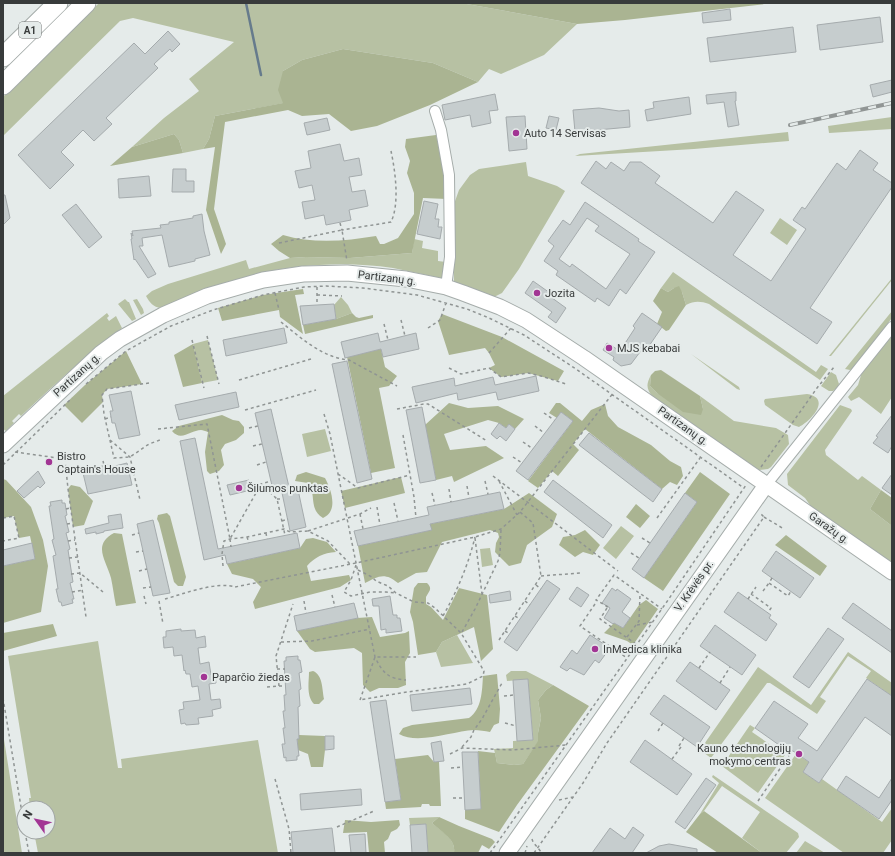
<svg xmlns="http://www.w3.org/2000/svg" width="895" height="856" font-family="Roboto,sans-serif">
<style>
.green{fill:#b7c1a3}
.forest{fill:#aab492}
.lines{fill:none;stroke-linecap:round;stroke-linejoin:round}
.stream{stroke:#667b8c;stroke-width:2.5}
.building{fill:#c6cdce;stroke:#a5abad;fill-rule:evenodd}
.street-casing{stroke:#a5acaa;stroke-width:12}
.secondary-casing{stroke:#a5acaa;stroke-width:17}
.highway-casing{stroke:#a5acaa;stroke-width:21}
.path{stroke:#8f9493;stroke-width:1.5;stroke-dasharray:3 3;stroke-linecap:butt}
.street{stroke:#fff;stroke-width:10}
.secondary{stroke:#fff;stroke-width:15}
.highway{stroke:#fff;stroke-width:19}
.rail-casing{stroke:#919695;stroke-width:4}
.rail{stroke:#e5ebea;stroke-width:2.5;stroke-dasharray:8;stroke-linecap:butt}
.poi-dot{fill:#a23594;stroke:#e5ebea;stroke-width:1.5}
.labels{text-anchor:middle;dominant-baseline:central;stroke-width:4;stroke-linejoin:round;paint-order:stroke}
.shield{fill:#e5ebea;stroke:#6c7070;stroke-width:1}
.shield-label{font-size:10px;font-weight:bold;fill:#383b3b}
.poi-label{font-size:11px;fill:#383b3b;stroke:#e5ebea;text-anchor:start}
.street-label{font-size:11px;fill:#383b3b;stroke:#e5ebea}
</style>
<rect width="100%" height="100%" fill="#e5ebea"/>
<path class="green" d="M99 3H461L577 24 544 55 501 74 489 69 478 82 433 63 343 49 302 60 283 71 284 103 215 116 209 139 203 149 183 153 179 140 174 134 132 147 164 118 199 91 189 79 234 42 133 18 120 21 3 136V97Z
M892 117V129L829 133 828 126Z
M788 132 789 141 694 149 575 156 580 154Z
M526 162 528 176 557 186 565 191 519 269 502 293 494 297 454 282V204L459 190 470 175 479 169Z
M780 218 797 230 787 245 770 233Z
M414 239 423 241 422 248 438 251V261L446 262V274L441 278C425 275 409 271 393 268 337 260 277 265 223 284 202 291 182 300 161 308 153 307 150 303 146 296L152 291 168 284 246 260 249 269 290 258 306 257 350 258 412 253Z
M673 272 816 372 821 365 828 369 820 380 709 304C700 301 694 301 686 305L682 292 674 288 668 292 661 288Z
M892 278V280L831 356H829Z
M341 297 348 305 352 313 336 319 334 305Z
M125 299 128 302H129L136 319 132 321 118 304Z
M137 299 143 309 144 313 141 315 133 300Z
M892 311V318L852 369 850 370 845 369Z
M107 313 109 316 107 318 109 321 116 316 122 328C86 355 54 385 21 416L19 414 12 421 14 423 6 431 3 429V396Z
M892 333V397L881 414 859 397 851 401 848 397 858 385 862 372Z
M208 340 218 380 202 383 193 344Z
M691 354 739 387 740 390 737 389Z
M831 372 836 375 839 384 837 388 833 391H829L821 386Z
M651 375 650 386 657 393 703 409 700 396 734 421 776 428 788 435 789 444 771 467 768 469 759 470 653 397C646 389 646 384 651 375Z
M807 394C832 398 811 421 799 427L793 425 765 405 764 401 765 399Z
M840 405 851 409 852 411 825 450 826 455 858 480 862 476 881 490 870 509 892 526V565L812 508 805 498 788 485 787 474Z
M325 429 331 451 307 457 302 434Z
M621 526 634 536 616 559 603 548Z
M490 548 493 565 482 567 480 549Z
M457 635 473 663 441 667 436 652 442 642Z
M98 641 118 768H122L121 759 258 740 278 853H38L34 832H48V808H30L29 798H31L8 656Z
M848 652 892 683V696L866 678 871 671 848 656 820 697 826 701 817 714 770 683H767L711 758 700 750 758 667 811 705Z
M511 671H526L553 685 546 690 538 700 541 718 538 733V742L523 764 514 765 497 763 494 749 513 748V741L533 740 528 679 507 681 506 675Z
M750 725 755 728 752 732 785 755 758 793 722 766Z
M3 733 22 853H3Z
M796 754 809 762 803 772 819 783 822 779 882 822 892 808V840L883 853H844L765 798Z
M713 775 798 833 799 837 786 853H762L742 838 760 812 722 786 704 811 700 814 719 783 712 777Z
M439 817 432 823C442 832 456 839 454 852L428 853 426 824 410 825 409 818Z
M805 841 825 853H796Z"/>
<path class="forest" d="M461 3H774L625 20 577 24Z
M343 49 433 63 478 82 430 105 377 126 351 131 329 114 302 116 288 110 225 122 214 209 226 244 221 254 206 210 215 147 203 149 209 139 215 116 283 103 278 90 283 71 302 60Z
M174 134 179 140 183 153 110 166 132 147Z
M436 135 445 171 447 199 423 198 412 253 350 258 306 257 290 258 279 251 271 244 283 235C313 244 346 241 376 236L380 244H384L398 238 414 214V193L407 173 410 161 405 147 406 139Z
M679 286 682 292 686 305 669 330 666 331 657 324 662 312 653 301 661 288 668 292 674 288Z
M303 289 304 294 295 295 303 334 280 317 279 310 222 321 218 308 263 295Z
M352 313 356 317 359 318 373 315V318L305 334 303 325 336 319Z
M442 314 502 337 564 371 558 381 528 373 501 377 489 368 495 365 489 353 485 348 449 355 438 321Z
M193 344 202 383 183 387 174 355Z
M381 349 385 367 397 376 389 386 379 388 395 468 371 473 347 357Z
M126 351 142 384 107 389 102 395 103 402 82 423 64 405 85 385Z
M661 370 700 396 703 409 701 415 683 412 657 393 650 386 651 375 655 371Z
M449 403 468 408 498 406 524 419 515 429 509 424 506 428 499 423 488 420 444 434 450 450 486 446 504 458 454 482 452 476 436 480 425 425Z
M556 403H560L582 421 591 410 605 404 608 416 618 427 651 445 670 461 681 467 683 476 677 485 670 482 662 489 585 429 573 444 579 450 558 476 552 471 538 488 528 481 573 421 561 412 557 418 549 413Z
M222 415 233 420 239 421 244 427V433L236 440 225 444 221 450 224 465 219 471 210 474 207 471 205 452 208 432C205 431 203 430 201 430 191 430 181 442 172 431L179 426Z
M306 472 325 478C331 489 339 511 323 518 308 509 317 494 308 483L295 481 297 475Z
M700 472 730 494 663 591 644 578 697 502 685 493Z
M401 477 405 493 345 508 341 491Z
M3 479 6 480 31 507 43 540 48 566 41 612 3 623V566L35 559 30 536 19 538 14 516 3 518Z
M71 485 80 487 93 501 84 525 73 527 68 489Z
M881 490 892 498V526L870 509Z
M529 493 557 514 552 527 527 545 521 563 509 566 495 552 496 543 499 537 498 533 490 530 442 542 427 572 416 573 398 583C385 572 378 576 365 583L358 546 431 530 430 524 504 509Z
M636 504 650 516 640 528 626 517Z
M167 513 170 516 186 577 183 586H178L174 582 159 523 157 519 158 515Z
M585 530 600 545 593 555 583 552 575 557 559 545 563 537 575 535Z
M114 533 122 534 136 603 116 606C114 597 113 587 111 578 106 560 92 545 114 533Z
M786 535 827 566 820 576 775 545Z
M313 538 327 542 336 552C323 553 315 557 307 566L311 581 349 575 351 580 340 587 255 609 253 602 261 587 253 579 232 574 227 564 300 548 306 539Z
M418 583H427C433 589 429 591 426 597 426 600 426 602 426 604L431 607 443 620 459 588 487 595 493 649 481 661 474 627 442 642 436 652 418 655 413 622 410 612 414 588Z
M646 600 658 609 633 645 627 641 604 633 614 623 623 628 639 605Z
M372 617 380 637 405 633 409 631 410 653 405 662 406 685 398 688H379L370 692 363 685 362 653 354 648 315 652 310 649 297 631 357 618Z
M53 624 57 636 3 651V633Z
M313 671C323 675 322 689 324 699L319 704H314C306 696 309 682 309 672Z
M497 674 500 709 499 723 494 725 490 732C485 731 479 730 474 730 453 731 418 745 399 734L403 728 412 725 469 718C482 709 482 691 483 676Z
M553 685 589 706 517 805 499 832 465 819V810L481 809 478 751 495 753 497 763 514 765 523 764 538 741V733L541 718 538 700 546 690Z
M299 735 325 736V750L323 767H311L308 754 298 750 297 739H299Z
M428 755 434 762H439L441 806H430L429 804H422L421 807 386 809 385 802 401 800 395 759Z
M704 811 762 853H718L686 832 700 814Z
M439 817 459 826 492 839 495 842 489 849 482 845 478 853H446L454 852C456 839 441 832 432 823Z
M345 820 371 822 399 820 400 825 397 829 391 832 388 839 384 842 385 853H369L367 832 343 833Z"/>
<g class="lines">
<path class="stream" d="M246 3 261 75"/>
</g>
<path class="building" d="M730 9 731 20 703 23 702 13Z
M880 17 883 42 820 50 817 25Z
M793 27 796 52 710 62 707 38Z
M168 31 180 44 172 52 170 49 154 64 158 68 106 118 112 124 94 141 83 130 61 152 74 165 50 189 18 155 134 43 145 54Z
M892 80V92L873 97 870 85Z
M736 92V101H735L739 125 728 127 724 102 707 104 706 95Z
M495 94 498 110 489 111 491 123 472 127 470 115 445 120 442 105Z
M689 97 691 114 647 121 645 110 654 108 653 102Z
M599 108 619 111 629 110 630 127 575 132 573 110Z
M525 116 527 149 509 151 506 117Z
M549 116 559 118 556 130 546 128Z
M327 118 330 130 307 135 304 123Z
M340 144 344 161 359 158 362 175 349 177 352 192 365 190 368 206 349 210 351 220 326 225 324 215 305 219 302 202 315 200 312 185 299 188 295 171 311 168 308 151Z
M860 150 878 163 873 170 892 183V187L810 308 832 322 817 344 581 183 596 161 606 169 611 162 624 171 630 162H641L660 176 655 183 713 223 736 191 764 210 733 255 771 281 806 229 793 220 802 207 805 209 837 163 846 170Z
M173 169H186V181H194V192H172Z
M149 176 151 196 119 198 118 179Z
M3 195H5L10 218 3 225Z
M424 201 438 204 435 219H439L438 227H442L440 239 417 234Z
M585 202 639 239 638 241 655 252 626 294 620 289 609 306 597 298 595 302 556 275 558 271 544 261 554 246 548 241 563 220 570 225ZM587 218 599 226 595 231 630 254 606 289 572 264 570 267 559 259Z
M76 204 102 237 89 248 62 215Z
M202 214 204 231 210 255 195 259V261L169 267 162 235 142 238 143 246H139L156 274 148 278 135 259 134 260 131 239H132L131 233 133 236 132 231 161 228 160 225 169 224V222L193 218V216Z
M533 281 550 293 548 295 566 308 556 323 548 317 552 312 525 293Z
M334 304 336 319 303 325 300 306Z
M642 313 662 327 649 346 646 344 631 364 621 366 613 360 614 357 603 350 607 343 620 351 635 328 633 326Z
M284 328 287 343 226 356 223 340Z
M378 333 380 342 416 333 419 349 383 357 381 349 345 358 341 342Z
M347 361 372 479 357 483 332 364Z
M536 376 539 391 498 400 496 392 458 400 457 393 416 403 412 387 454 378 455 386 493 377 495 385Z
M131 391 140 435 119 439 115 423H112L110 411H113L109 395Z
M236 392 239 407 179 420 175 405Z
M422 407 436 480 420 483 406 410Z
M271 409 289 487 297 485 306 527 290 531 281 488 273 490 255 413Z
M561 412 573 421 528 480 516 471Z
M892 415V446L888 453 873 443 878 437 876 436Z
M499 423 506 428 509 424 515 429 506 441 500 436 497 439 491 434Z
M589 433 662 489 653 502 579 445Z
M195 438 218 549 297 533 300 548 227 564 225 555 204 560 180 441Z
M127 463 132 485 88 494 83 473 99 469 98 467 111 464V467Z
M38 471 45 483 40 488 38 486 24 498 17 491Z
M892 474V495L882 488Z
M249 480 251 490 230 495 227 485Z
M553 480 612 525 603 538 544 492Z
M500 492 504 509 430 524 432 530 358 546 354 531 429 515 427 507Z
M685 493 697 502 644 578 632 569Z
M62 500V503H65L67 515 65 516 69 532 66 533 70 549 68 550 73 582 70 583 74 599H72L73 603 62 606 61 602H59L56 589H58L53 556 56 555 52 540 54 539 49 506H51L50 502Z
M121 514 123 528 104 531V532L96 534V532L86 534 85 529 109 523 108 516Z
M153 520 170 593 153 596 137 524Z
M32 543 35 559 3 566V550Z
M776 551 814 578 800 598 762 571Z
M547 580 560 589 517 651 504 642Z
M577 587 589 595 581 607 569 599Z
M612 588 616 591 617 589 631 599 622 612 630 618 623 628 614 623 613 624 604 618 610 608 602 603Z
M510 591 511 600 490 603 489 595Z
M738 592 771 615 769 618 777 624 766 641 724 612Z
M390 596 393 615H397V618H400L402 631 386 633V629L381 630 379 606H373L372 599Z
M354 603 358 618 297 631 294 616Z
M853 603 892 631V653L842 618Z
M715 625 756 655 742 675 700 646Z
M828 628 844 639 809 688 793 677Z
M181 629V631L195 630 196 638 205 636 206 647 198 648 200 664 209 662 211 675 215 674 216 683 209 684 211 700 220 699 221 708 212 710 213 716 198 718 199 724 186 725 185 723 181 724 179 710 184 709 183 702 200 700 198 686 192 687 190 674H186L185 670 184 671 182 655 174 656 173 647 164 648 163 637H166V631Z
M590 635 610 648 599 663 595 660 584 675 570 668 567 671 560 667 572 650 577 654Z
M298 656V660H300L302 672 299 673 301 689 299 690 300 706 298 707 299 739H297L299 756H297V760L286 761V757L284 758 282 744H285L283 728H285L283 711H285L284 695H286L284 661H286V657Z
M690 662 730 690 716 710 676 681Z
M528 679 533 740 517 741 513 680Z
M867 679 892 696V736L865 717 819 783 803 772 809 762 790 749 789 752 755 728 774 701 808 724 798 738 817 751Z
M470 688 472 704 412 711 410 695Z
M664 695 710 727 697 747 650 714Z
M386 700 401 800 385 802 370 702Z
M325 736H334V749L325 750Z
M645 740 692 774 677 795 630 762Z
M441 741 444 761 434 762 431 743Z
M462 752H478L481 809 465 810Z
M846 776 879 798 892 778V800L879 819 837 790Z
M706 778 716 785 685 829 675 822Z
M361 789 362 805 301 810 300 794Z
M426 824 428 853H412L410 825Z
M633 827 644 835 632 853H592L610 828 625 839Z
M332 828 335 853H293L291 832Z
M365 834 366 853H351L349 835Z
M669 844 697 849V853H646L659 846Z"/>
<g class="lines">
<defs>
<path id="street" d="M435 111 441 130 449 175 450 257 446 287
M766 485 892 327"/>
<path id="secondary" d="M3 445 101 353 120 339 163 315 207 296 263 280 303 274 347 273 406 279 446 287 463 293 500 307 526 320 584 358 892 572
M507 853 766 485"/>
<path id="highway" d="M3 57 58 3
M3 85 86 3"/>
</defs>
<use href="#street" class="street-casing"/>
<use href="#secondary" class="secondary-casing"/>
<use href="#highway" class="highway-casing"/>
<path class="path" d="M340 223 342 230 391 222C400 203 395 170 391 151
M279 243 342 230 347 261
M317 287V305
M275 293 279 310
M317 295 342 296
M401 320 405 336
M281 322C301 338 323 358 349 360L397 386
M384 324 388 340
M428 328 440 320 446 303
M207 336 219 384
M192 340 204 388
M489 353 511 328
M449 368 461 374 489 368 501 377 528 373 541 376 566 384
M239 380 311 359
M149 383 107 389 102 395 104 414 114 458 130 457 149 444 160 440
M86 384 126 351 171 326 213 310 263 295 304 287 326 286 363 288 417 295 467 309 489 318 524 335 576 369 744 488
M397 409 424 404H428L487 441
M245 410 316 390
M544 413 554 420
M324 414 330 434 375 657C382 672 388 679 406 680
M105 419 111 417
M535 426 544 433
M249 428 258 426
M158 429 207 424 230 539 261 484 271 481
M403 435 414 497 416 518
M110 440 130 457 140 500
M523 442 533 449
M253 446 262 444
M15 452 65 459
M66 453 65 459 68 489 86 617
M513 457 522 463
M103 461 104 465
M3 465 72 398
M257 465 266 462
M761 467 817 388 834 367
M338 474 358 488 410 475
M493 476 618 571
M485 481 488 494
M499 481 517 515
M261 484 277 499 285 535
M467 486 469 498
M449 489 451 502
M432 493 435 505
M277 499H283
M394 503 398 521
M377 507 380 525
M66 509 70 508
M360 514 363 529
M764 517 784 529
M3 518 14 516 19 538 3 541
M657 518 700 458
M282 521 288 519
M67 524 73 523
M308 531 360 514 371 508
M266 533 267 539
M132 535 139 533
M247 537 249 543
M475 538 482 594
M642 538 650 543
M230 539 231 547
M68 541 75 540
M136 552 143 551
M631 553 639 558
M69 558 78 557
M356 565 351 580 344 592 351 596 370 592H386L395 593
M223 566 222 554 224 541 230 539 247 537 284 529 290 532 308 531 328 541 350 564
M358 570 372 577 376 581 388 586 396 593 414 602 428 603 435 608 461 633 484 671 483 676 467 684 407 692 360 700
M139 571 147 569
M71 574 80 573 103 592
M541 576 580 573
M772 578 769 583 788 596 791 591
M536 585 541 589
M143 588 151 587
M763 591 769 583
M72 592 83 590
M751 594 771 608 768 613
M332 595 335 607
M144 596 146 604
M165 599C183 594 217 581 235 587L356 563 475 537 501 529 520 512 614 392
M748 599 756 587
M159 601 163 624
M304 601 306 613
M525 601 530 605
M595 604 580 626 627 658
M608 607 596 600 614 575 662 609
M607 608 600 619 636 644
M443 616C457 591 468 566 475 537
M515 616 520 619
M637 625 653 622
M505 631 510 634
M462 632 475 609 498 561 500 553 501 529
M627 637 639 621 640 594
M499 640 541 576 533 523 520 512
M281 642 312 641 370 629
M699 668 710 652
M277 669H285
M720 683 730 667
M279 686H285
M267 687 279 686 276 656 293 604
M504 696 514 695
M3 698 24 825
M360 700 375 657H416
M505 723 516 726
M658 731 663 723
M679 746 684 738
M462 747 471 737 474 730 482 719 502 683
M450 754 462 748 513 750 566 745
M672 759 681 747
M451 768 463 767
M275 779 289 829 291 853
M453 798H465
M559 800 573 797
M758 801 792 751
M337 827 374 811
M25 832 29 853
M532 839 533 842 542 853
M490 853 666 603 746 485
M525 853 527 846
M534 853 583 783 607 743 764 517 761 514"/>
<use href="#street" class="street"/>
<use href="#secondary" class="secondary"/>
<use href="#highway" class="highway"/>
<defs>
<path id="rail" d="M790 125 892 103"/>
</defs>
<use href="#rail" class="rail-casing"/>
<use href="#rail" class="rail"/>
</g>
<g class="poi-dot">
<circle cx="516" cy="133" r="4"/>
<circle cx="537" cy="293" r="4"/>
<circle cx="609" cy="348" r="4"/>
<circle cx="49" cy="462" r="4"/>
<circle cx="239" cy="488" r="4"/>
<circle cx="595" cy="649" r="4"/>
<circle cx="204" cy="677" r="4"/>
<circle cx="799" cy="754" r="4"/>
</g>
<g class="labels">
<rect class="shield" x="19" y="22" width="22" height="16" rx="3"/>
<g class="shield-label">
<text x="30" y="30">A1</text>
</g>
<g class="poi-label">
<text x="524" y="133">Auto 14 Servisas</text>
<text x="545" y="293">Jozita</text>
<text x="617" y="348">MJS kebabai</text>
<text x="57" y="456">Bistro<tspan x="57" dy="13">Captain's House</tspan></text>
<text x="247" y="488">Šilumos punktas</text>
<text x="603" y="649">InMedica klinika</text>
<text x="212" y="677">Paparčio žiedas</text>
<text x="791" y="748" text-anchor="end">Kauno technologijų<tspan x="791" dy="13">mokymo centras</tspan></text>
</g>
<g class="street-label">
<text transform="translate(387 278) rotate(7)">Partizanų g.</text>
<text transform="translate(77 375) rotate(-42)">Partizanų g.</text>
<text transform="translate(683 426) rotate(35)">Partizanų g.</text>
<text transform="translate(829 528) rotate(35)">Garažų g.</text>
<text transform="translate(694 586) rotate(-55)">V. Krėvės pr.</text>
</g>
</g>
<rect width="895" height="856" fill="none" stroke="#383b3b" stroke-width="8"/>
<g transform="translate(36 820) rotate(303)"><circle r="19" fill="#e5ebea" stroke="#a0a5a4"/>
<path d="M0-3L7 15L0 10L-7 15Z" fill="#a23594"/>
<text y="-6" font-size="11" font-weight="bold" text-anchor="middle" fill="#383b3b">N</text>
</g>
</svg>
